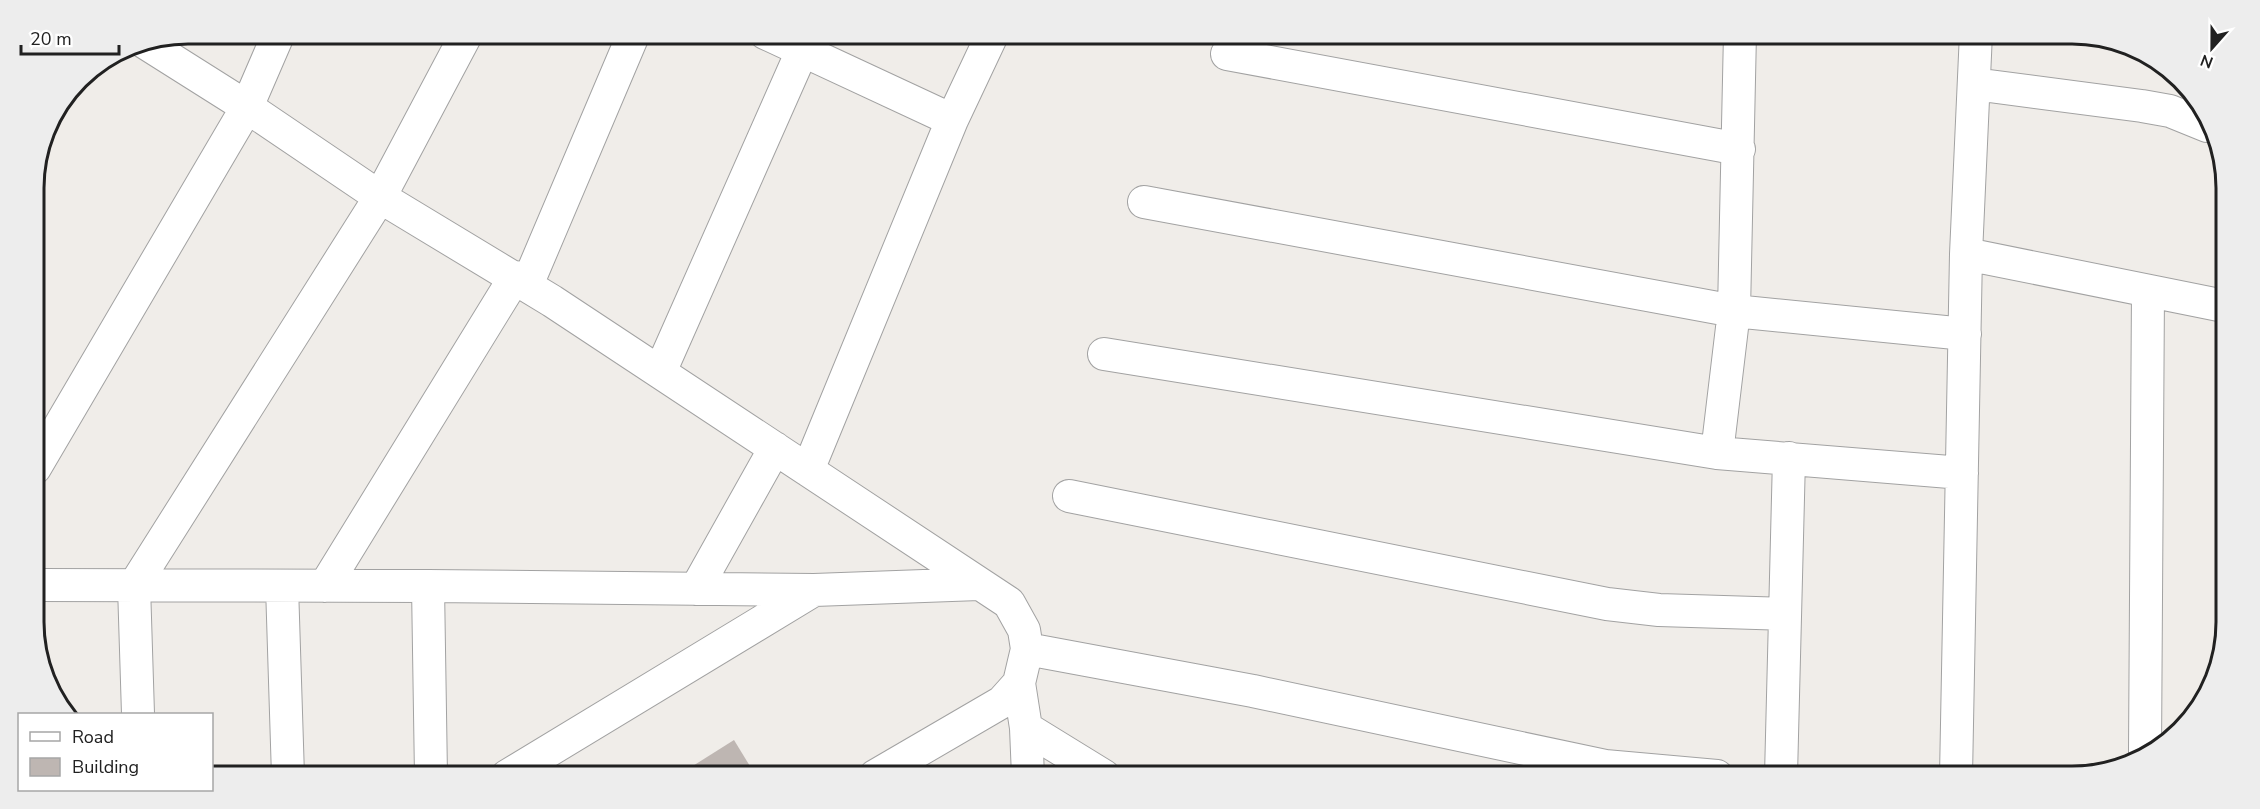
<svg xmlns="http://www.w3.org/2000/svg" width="2260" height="809" font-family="'Nunito Sans',sans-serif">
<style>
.building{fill:#beb6b2}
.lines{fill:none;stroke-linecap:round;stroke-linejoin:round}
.street-casing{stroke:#a2a2a2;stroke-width:34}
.street{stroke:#fff;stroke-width:32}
.rim{fill:none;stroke:#212121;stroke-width:3}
</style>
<rect width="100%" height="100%" fill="#f0ede9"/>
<path class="building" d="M734 740 756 776H691L688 769Z"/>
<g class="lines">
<defs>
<path id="street" d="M765 33 952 120
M144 42 247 107 380 197 552 301 1009 603 1024 630 1027 649 1019 683 1002 702 875 776
M1227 54 1739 149
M1974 84 2142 106 2170 111 2207 126
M1144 202 1734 311 1965 334
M1966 254 2224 306
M527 285 634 33
M1104 354 1717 453 1962 473
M660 372 810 33
M1717 453 1734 311 1740 33
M35 468 247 107 279 33
M808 470 952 120 993 33
M1069 496 1607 604 1659 610 1785 614
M36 585 428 586 814 590 979 584
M282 586 288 776
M325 586 515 277
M428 586 431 776
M696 589 775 448
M1027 649 1253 691 1605 766 1717 776
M1019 683 1026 728 1028 776
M138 714 134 586 380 197 467 33
M1026 728 1104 776
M2145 752 2148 291
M507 776 814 590
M1781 776 1789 458
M1956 776 1966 254 1976 33"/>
</defs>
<use href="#street" class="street-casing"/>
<use href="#street" class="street"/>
</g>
<path d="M0 0H2260V809H0ZM188 44H2072A144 144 0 0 1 2216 188V622A144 144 0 0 1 2072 766H188A144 144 0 0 1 44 622V188A144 144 0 0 1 188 44Z" fill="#ededed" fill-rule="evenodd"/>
<path class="rim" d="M188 44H2072A144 144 0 0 1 2216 188V622A144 144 0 0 1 2072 766H188A144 144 0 0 1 44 622V188A144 144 0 0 1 188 44Z"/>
<rect x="18" y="713" width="195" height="78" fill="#ffffff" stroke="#a6a6a6" stroke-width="1.5"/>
<rect x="30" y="732" width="30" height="9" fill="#ffffff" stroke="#a6a6a6" stroke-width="1.5"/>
<text x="72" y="743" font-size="18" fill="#212121">Road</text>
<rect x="30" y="758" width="30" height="18" fill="#beb6b2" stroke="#a6a6a6" stroke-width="1.5"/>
<text x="72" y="773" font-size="18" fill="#212121">Building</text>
<g transform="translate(2212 48) rotate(201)" stroke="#ffffff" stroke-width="4.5" paint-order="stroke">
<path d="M0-4.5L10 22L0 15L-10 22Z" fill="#212121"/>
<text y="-9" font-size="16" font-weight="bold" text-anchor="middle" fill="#212121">N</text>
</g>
<path d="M21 45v9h98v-9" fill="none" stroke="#212121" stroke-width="3"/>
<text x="30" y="45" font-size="18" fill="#212121" stroke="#ffffff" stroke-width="4.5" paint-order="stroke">20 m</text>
</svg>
